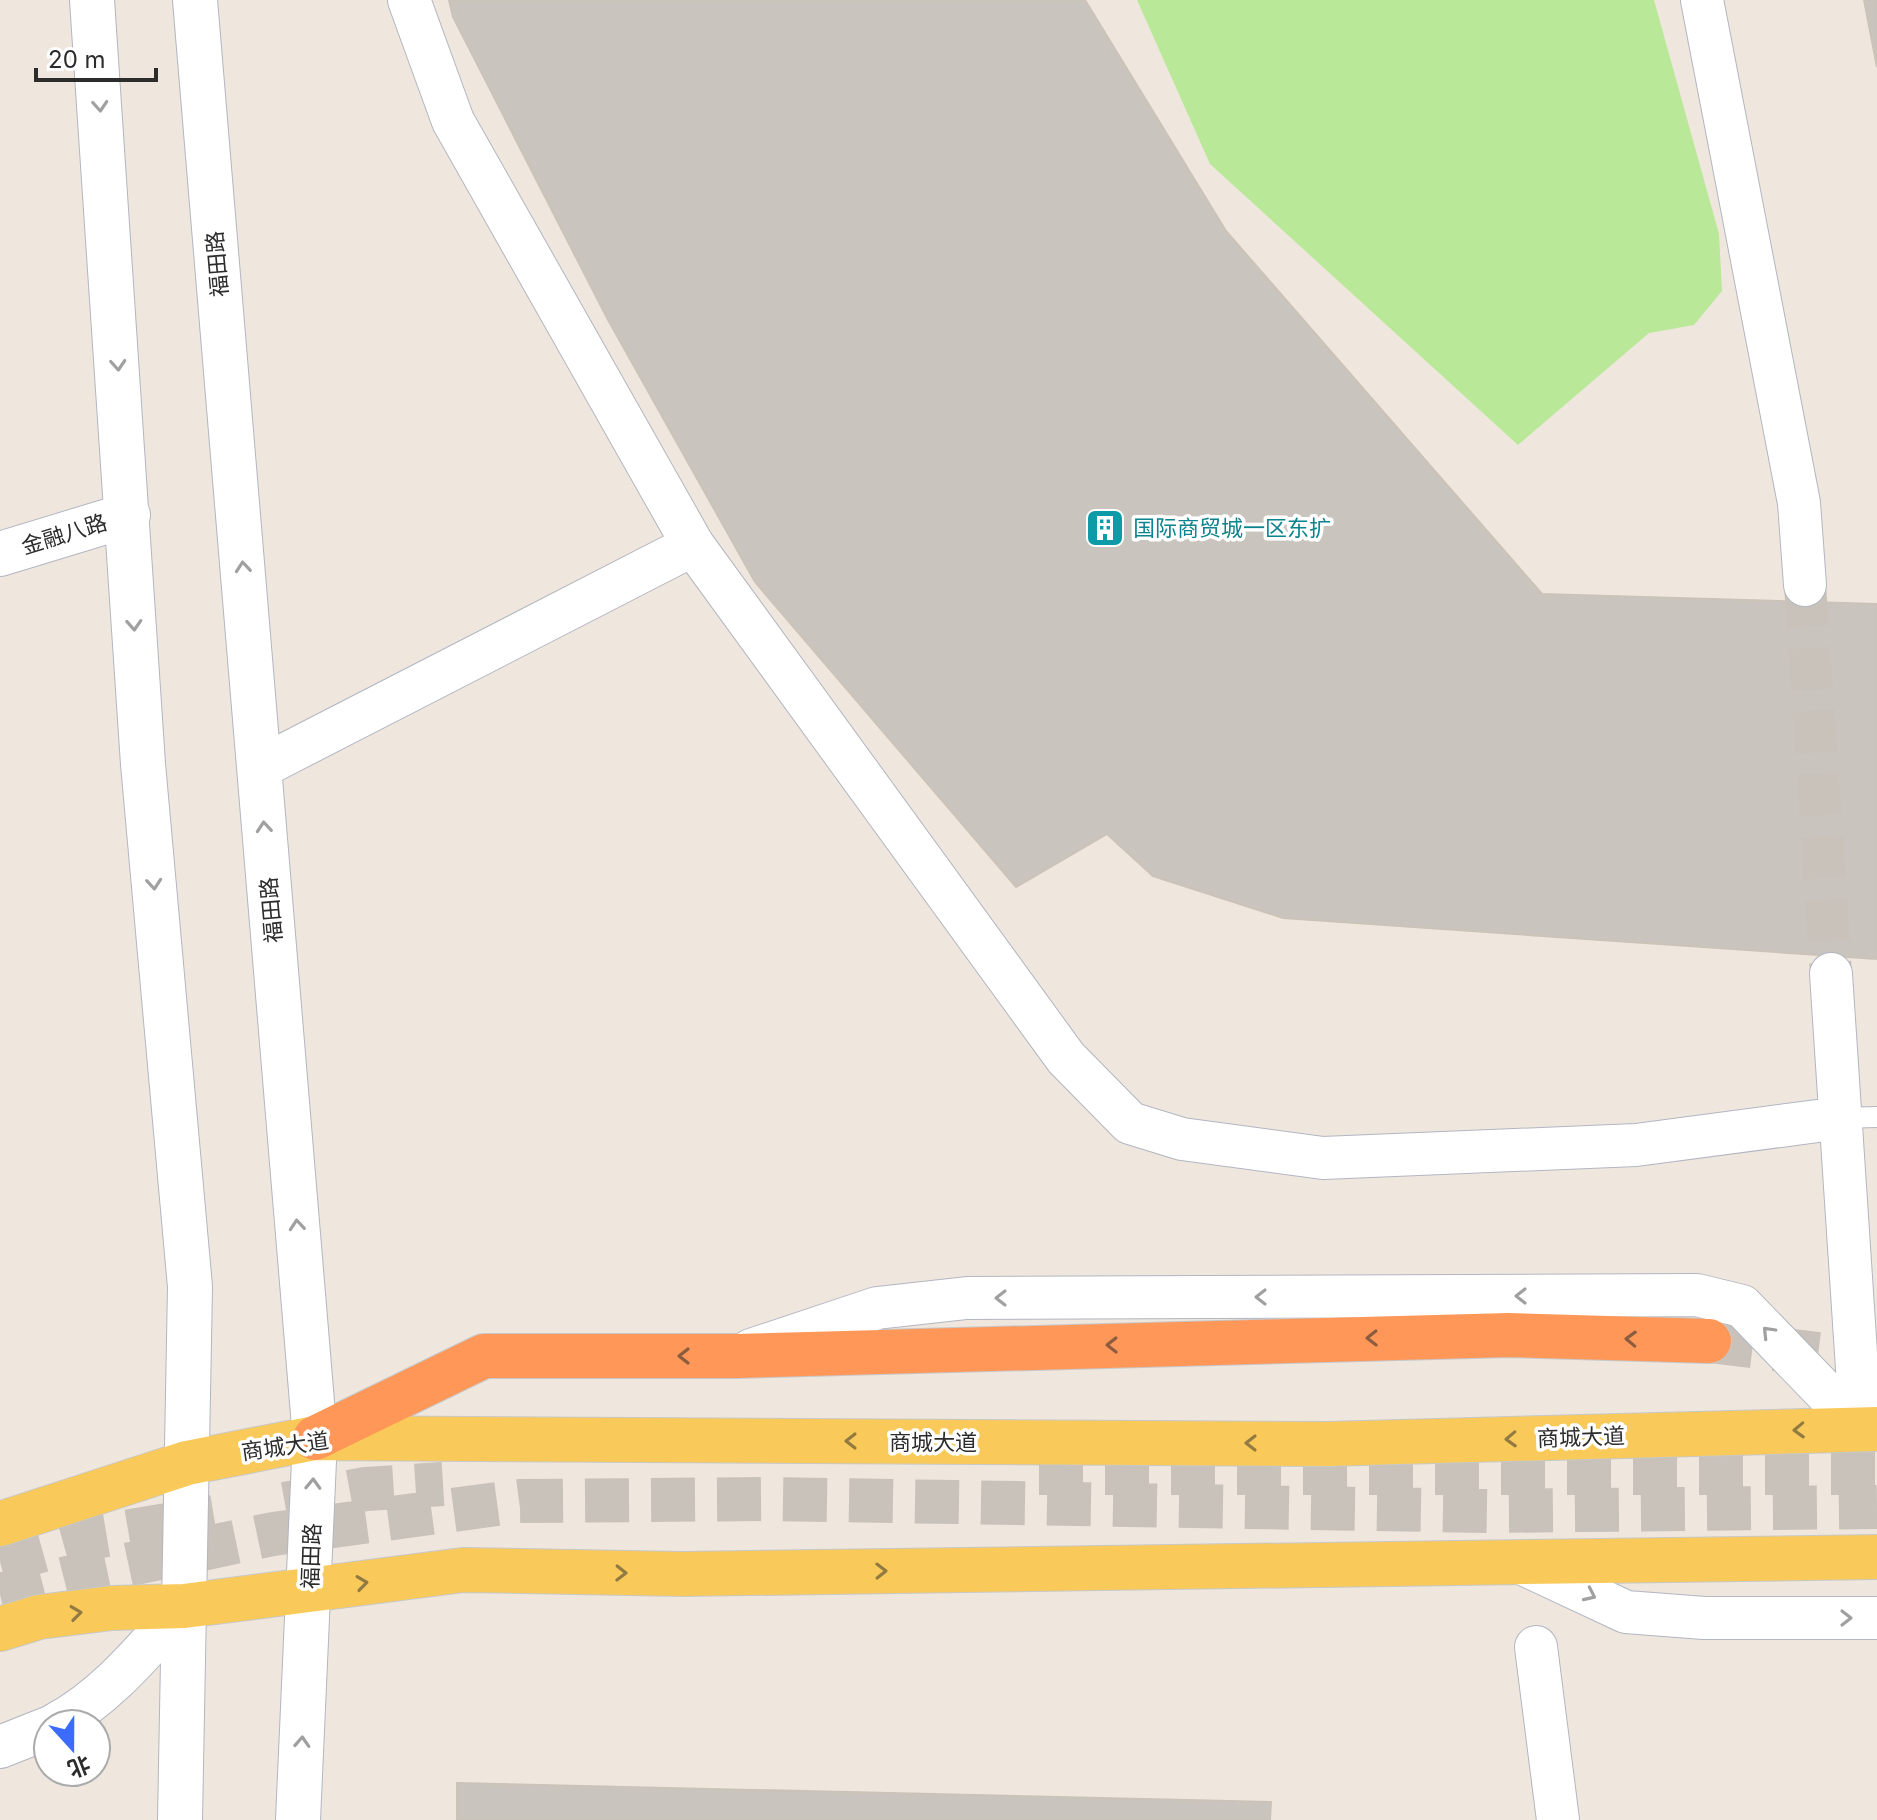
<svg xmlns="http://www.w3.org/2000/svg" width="1877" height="1820" font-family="Inter,'Noto Sans SC',sans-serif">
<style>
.green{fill:#b8e898}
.building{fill:#cac4be;stroke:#cbc3b7;stroke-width:2}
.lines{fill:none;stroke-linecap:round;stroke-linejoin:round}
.street-tunnel{stroke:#c8c2ba;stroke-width:42;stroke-dasharray:42 21;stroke-linecap:butt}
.highway-tunnel{stroke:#c8c2ba;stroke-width:44;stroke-dasharray:44 22;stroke-linecap:butt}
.lane-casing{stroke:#b2b6c1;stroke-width:22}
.street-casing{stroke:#b2b6c1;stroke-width:44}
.secondary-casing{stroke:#b2b6c1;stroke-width:46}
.primary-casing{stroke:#c8c8c8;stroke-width:46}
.highway-casing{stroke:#c8c8c8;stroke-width:46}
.lane{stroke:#fff;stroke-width:20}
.street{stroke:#fff;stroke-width:42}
.secondary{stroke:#fff;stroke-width:44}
.primary{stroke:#f9ca59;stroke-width:44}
.highway{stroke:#ff9759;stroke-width:44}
.oneway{stroke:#a0a0a0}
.oneway2{stroke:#8b5c40}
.oneway3{stroke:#927b42}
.labels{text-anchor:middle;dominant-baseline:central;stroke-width:7;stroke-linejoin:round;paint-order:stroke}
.street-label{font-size:22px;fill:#2c2c2c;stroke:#fff}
.culture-label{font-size:22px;fill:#0d838f;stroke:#fff;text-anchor:start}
</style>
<rect width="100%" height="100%" fill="#efe7de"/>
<path class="green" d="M1137 0H1654L1719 234 1722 291 1694 325 1649 333 1518 445 1210 164Z"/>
<path class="building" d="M449 0H1085L1226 231 1542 594 1877 604V959L1283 918 1153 876 1107 834 1016 887 755 582 607 318 453 17Z
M1864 0H1877V67Z
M457 1783 1271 1802 1270 1820H457Z"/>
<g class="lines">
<path class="street-tunnel" d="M1805 585 1831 974"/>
<path class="highway-tunnel" d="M1709 1341 1877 1361
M1039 1473H1877
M285 1504 366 1489 443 1484
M0 1562 83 1539 214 1517
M0 1595 83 1574 273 1534 520 1501 773 1499 1489 1511 1877 1507"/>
<defs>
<path id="lane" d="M1840 1118 1877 1117"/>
<path id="street" d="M409 0 453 121 693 545 1066 1058 1130 1123 1182 1139 1323 1158 1636 1145 1840 1118
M1702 0 1799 503 1805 585
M259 768 693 545
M1831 974 1861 1429
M751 1350 877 1308 967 1298 1697 1295 1742 1306 1861 1429
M1519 1562 1626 1612 1704 1618H1877
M1536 1647 1558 1820
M56 1724C107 1697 146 1648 184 1606
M0 1747 48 1728"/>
<path id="secondary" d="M92 0 143 764 190 1287 180 1820
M195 0 315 1438 298 1820
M0 554 128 515"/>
<path id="primary" d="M0 1524 187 1463 315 1438 1327 1444 1877 1429
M0 1629 39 1617 112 1608 184 1606 463 1570 683 1574 1877 1557"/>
<path id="highway" d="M315 1438 484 1356H736L1509 1335 1709 1341"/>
</defs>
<use href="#lane" class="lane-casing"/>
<use href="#street" class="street-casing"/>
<use href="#secondary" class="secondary-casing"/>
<use href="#primary" class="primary-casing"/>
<use href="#highway" class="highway-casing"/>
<use href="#lane" class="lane"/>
<use href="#street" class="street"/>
<use href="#secondary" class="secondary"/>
<use href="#primary" class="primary"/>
<use href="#highway" class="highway"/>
</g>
<defs><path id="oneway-chevron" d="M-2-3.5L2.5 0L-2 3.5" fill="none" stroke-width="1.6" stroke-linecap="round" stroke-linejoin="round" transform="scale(2)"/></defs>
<g class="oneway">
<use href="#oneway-chevron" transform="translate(100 106) rotate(86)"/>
<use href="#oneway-chevron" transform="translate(118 365) rotate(86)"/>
<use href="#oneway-chevron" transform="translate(243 567) rotate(-95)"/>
<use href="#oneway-chevron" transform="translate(134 625) rotate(87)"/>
<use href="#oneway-chevron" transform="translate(264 827) rotate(-95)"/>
<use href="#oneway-chevron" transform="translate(154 884) rotate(85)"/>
<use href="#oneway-chevron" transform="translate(297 1225) rotate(-95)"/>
<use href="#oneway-chevron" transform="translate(1521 1296) rotate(180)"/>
<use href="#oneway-chevron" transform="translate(1261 1297) rotate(180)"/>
<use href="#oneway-chevron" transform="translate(1001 1298) rotate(180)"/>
<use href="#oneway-chevron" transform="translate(1768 1332) rotate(-134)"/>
<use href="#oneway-chevron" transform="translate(313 1484) rotate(-88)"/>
<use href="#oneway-chevron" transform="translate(1590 1595) rotate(25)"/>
<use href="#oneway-chevron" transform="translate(1846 1618)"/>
<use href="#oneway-chevron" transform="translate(302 1742) rotate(-87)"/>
</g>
<g class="oneway2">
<use href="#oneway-chevron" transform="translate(1372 1338) rotate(179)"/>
<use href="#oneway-chevron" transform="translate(1631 1339) rotate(-178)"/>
<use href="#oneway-chevron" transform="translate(1112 1345) rotate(179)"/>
<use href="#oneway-chevron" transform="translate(684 1356) rotate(180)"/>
</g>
<g class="oneway3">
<use href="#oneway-chevron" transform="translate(1799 1430) rotate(178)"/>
<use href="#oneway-chevron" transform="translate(1511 1439) rotate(178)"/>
<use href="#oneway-chevron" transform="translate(851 1441) rotate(-180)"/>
<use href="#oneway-chevron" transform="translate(1251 1443) rotate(-180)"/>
<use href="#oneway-chevron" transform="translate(881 1571) rotate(-1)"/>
<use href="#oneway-chevron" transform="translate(621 1573) rotate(1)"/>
<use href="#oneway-chevron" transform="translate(362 1583) rotate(-8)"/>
<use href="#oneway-chevron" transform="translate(76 1613) rotate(-7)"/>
</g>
<defs>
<symbol id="building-square" viewBox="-11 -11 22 22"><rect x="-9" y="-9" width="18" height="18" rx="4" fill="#0f9aa8" stroke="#fff"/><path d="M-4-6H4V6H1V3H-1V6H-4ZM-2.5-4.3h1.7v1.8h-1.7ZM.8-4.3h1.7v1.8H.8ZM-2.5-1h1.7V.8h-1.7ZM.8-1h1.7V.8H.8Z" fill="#fff"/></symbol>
</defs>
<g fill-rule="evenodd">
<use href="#building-square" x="1083" y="506" width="44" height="44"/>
</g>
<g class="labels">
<g class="street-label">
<text transform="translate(217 264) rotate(-95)">福田路</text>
<text transform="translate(64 534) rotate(-17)">金融八路</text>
<text transform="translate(271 910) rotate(-95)">福田路</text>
<text transform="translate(1581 1437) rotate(-2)">商城大道</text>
<text x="933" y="1442">商城大道</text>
<text transform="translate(285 1446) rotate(-8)">商城大道</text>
<text transform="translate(311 1556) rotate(-88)">福田路</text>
</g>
<g class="culture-label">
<text x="1133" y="528">国际商贸城一区东扩</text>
</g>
</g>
<g transform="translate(72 1748) rotate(159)"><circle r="38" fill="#ffffff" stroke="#ababab" stroke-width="2"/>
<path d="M0-6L14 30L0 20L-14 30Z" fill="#3b6bff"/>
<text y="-12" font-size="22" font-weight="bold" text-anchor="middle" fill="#2c2c2c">北</text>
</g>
<path d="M36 68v12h120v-12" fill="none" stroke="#2c2c2c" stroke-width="4"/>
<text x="48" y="68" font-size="24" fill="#2c2c2c" stroke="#ffffff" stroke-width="6" paint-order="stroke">20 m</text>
</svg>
